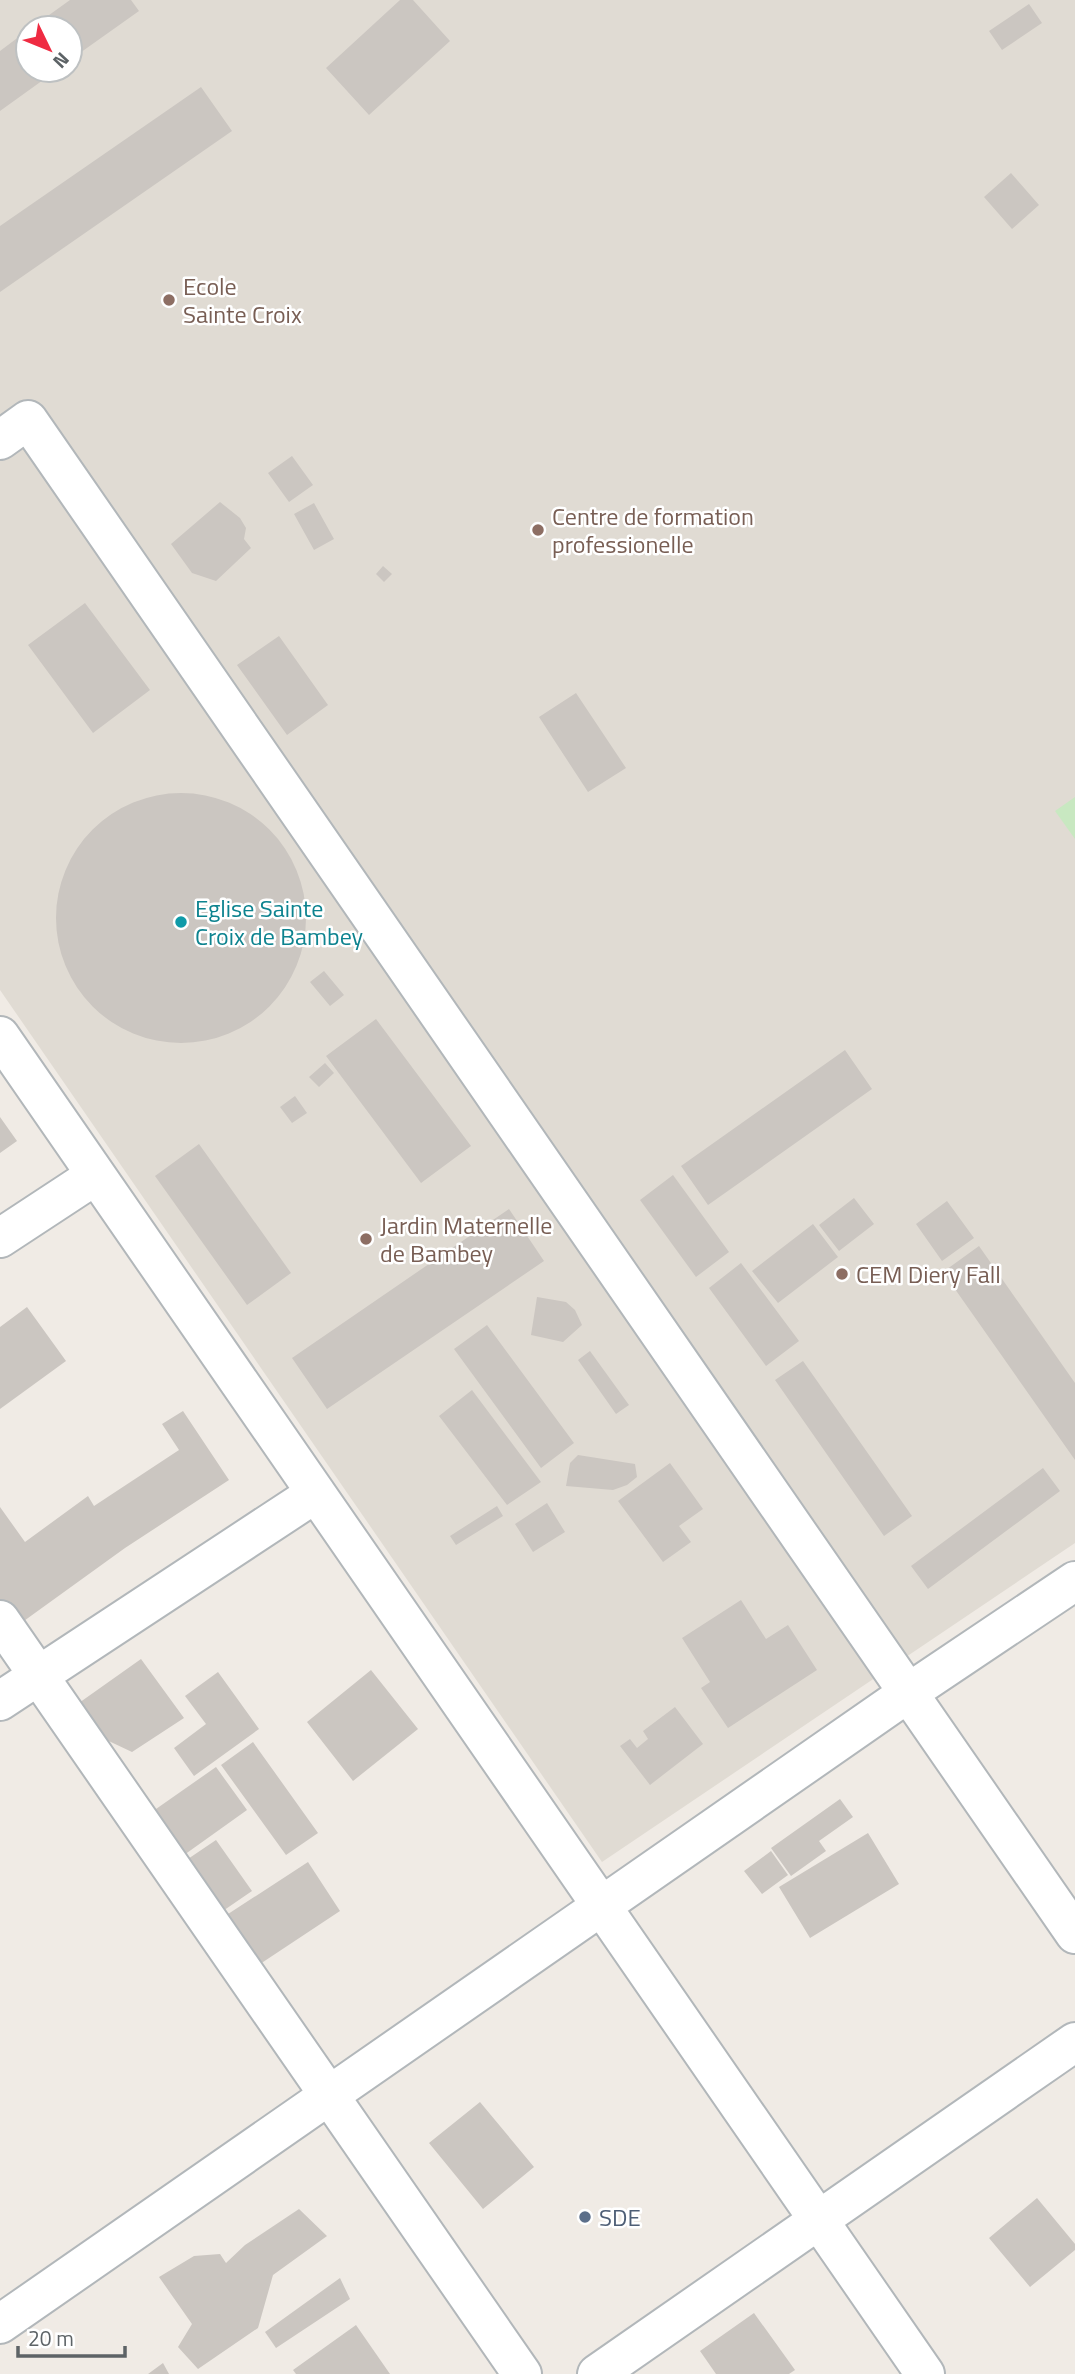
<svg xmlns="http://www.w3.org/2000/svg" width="1075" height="2374" font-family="'Titillium Web',sans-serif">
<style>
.education{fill:#e0dbd3;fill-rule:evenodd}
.green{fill:#c8e8c1}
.building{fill:#cbc6c1}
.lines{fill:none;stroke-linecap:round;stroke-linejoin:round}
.street-casing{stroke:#b2b7ba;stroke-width:42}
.street{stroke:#fff;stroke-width:38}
.education-dot{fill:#8d6e63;stroke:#fff;stroke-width:2.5}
.culture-dot{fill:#0f9aa8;stroke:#fff;stroke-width:2.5}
.service-dot{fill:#5c6f8a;stroke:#fff;stroke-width:2.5}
.labels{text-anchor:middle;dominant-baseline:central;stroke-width:5;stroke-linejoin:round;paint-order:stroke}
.education-label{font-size:24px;fill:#785e54;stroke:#fff;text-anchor:start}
.culture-label{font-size:24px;fill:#0d838f;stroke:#fff;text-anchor:start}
.service-label{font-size:24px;fill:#4e5e75;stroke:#fff;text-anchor:start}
</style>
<rect width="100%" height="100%" fill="#f0ebe5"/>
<path class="education" d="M0 0H1075V1543L602 1862 0 990ZM28 28H70V70H28Z"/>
<path class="green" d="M1075 797V839L1055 811Z"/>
<path class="building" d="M70 0H131L139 11 70 60V28H31Z
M400 0H413L450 41 369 115 326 68Z
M1029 4 1042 23 1002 50 989 31Z
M28 30V70H57L0 111V51Z
M201 87 232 131 0 292V226Z
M1011 173 1039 205 1012 229 984 197Z
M292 456 313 485 289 502 268 473Z
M220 502 240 518 246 528 244 539 251 548 216 581 192 573 171 544Z
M314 503 334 539 314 550 294 514Z
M383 566 392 574 384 582 376 574Z
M85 603 150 690 93 733 28 645Z
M279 636 328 705 287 735 237 665Z
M576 693 626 768 588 792 539 717Z
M56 918a125 125 0 1 1 250 0a125 125 0 1 1-250 0Z
M324 971 344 995 330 1006 310 982Z
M376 1019 471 1146 421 1183 326 1056Z
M845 1050 872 1089 708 1205 681 1166Z
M325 1063 334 1073 319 1087 309 1077Z
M295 1096 307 1113 292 1123 280 1107Z
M0 1117 17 1141 0 1153Z
M199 1144 291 1273 247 1305 155 1176Z
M673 1175 729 1252 696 1277 640 1200Z
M854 1198 874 1224 839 1251 819 1225Z
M947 1201 974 1238 942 1261 916 1224Z
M509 1209 544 1261 327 1409 292 1358Z
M813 1224 838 1257 778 1303 752 1271Z
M979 1246 1075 1383V1460L943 1272Z
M741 1263 799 1341 766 1366 709 1288Z
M537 1297 566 1302 575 1310 582 1325 563 1342 531 1335Z
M27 1307 66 1361 0 1409V1327Z
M487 1325 574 1443 541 1468 454 1349Z
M590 1351 629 1405 616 1414 578 1360Z
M803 1361 912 1516 884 1536 775 1380Z
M472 1390 541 1482 507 1505 439 1416Z
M183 1411 229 1480 125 1548 10 1631 0 1618V1507L25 1542 88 1496 94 1506 179 1450 162 1424Z
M578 1455 635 1464 637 1477 627 1485 613 1490 566 1486 570 1463Z
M670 1463 703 1509 679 1526 691 1542 663 1562 618 1501Z
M1043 1468 1060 1491 928 1589 911 1566Z
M547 1503 565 1532 533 1552 515 1524Z
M497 1506 503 1516 456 1545 450 1536Z
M741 1600 766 1639 788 1625 817 1670 728 1728 701 1688 710 1682 682 1638Z
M141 1659 184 1718 132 1752 96 1735 69 1710Z
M371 1670 418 1729 353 1781 307 1722Z
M218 1672 259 1729 194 1776 174 1748 206 1724 185 1696Z
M675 1707 703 1744 650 1785 620 1746 630 1739 637 1748 648 1739 643 1731Z
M253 1742 318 1833 286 1855 221 1765Z
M216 1767 247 1810 177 1860 146 1816Z
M840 1799 853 1817 819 1841 826 1851 791 1876 771 1848Z
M868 1833 899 1884 810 1938 779 1887Z
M216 1840 252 1891 217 1915 182 1863Z
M771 1851 788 1875 762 1894 744 1871Z
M308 1862 340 1911 257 1966 225 1916Z
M480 2102 534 2167 483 2209 429 2143Z
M1037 2198 1075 2244V2250L1030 2287 989 2238Z
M299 2209 327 2236 273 2275 258 2328 198 2369 178 2347 192 2324 159 2277 194 2256 220 2254 226 2263 245 2245Z
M340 2278 350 2299 276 2348 265 2332Z
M754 2313 795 2370 789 2374H716L700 2351Z
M356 2325 390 2374H296L293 2370Z
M163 2363 169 2374H148Z"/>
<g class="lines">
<defs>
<path id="street" d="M0 440 28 420 1075 1934
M0 1036 925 2374
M0 1238 96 1175
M0 1620 522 2374
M0 1701 316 1493
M0 2324 908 1693 1075 1581
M597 2374 1075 2042"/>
</defs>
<use href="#street" class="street-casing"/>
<use href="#street" class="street"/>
</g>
<g class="education-dot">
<circle cx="169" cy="300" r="7"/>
<circle cx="538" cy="530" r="7"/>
<circle cx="366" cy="1239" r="7"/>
<circle cx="842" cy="1274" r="7"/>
</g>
<circle class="culture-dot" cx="181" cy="922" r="7"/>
<circle class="service-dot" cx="585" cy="2217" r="7"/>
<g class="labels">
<g class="education-label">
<text x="183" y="286">Ecole<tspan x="183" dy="28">Sainte Croix</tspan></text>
<text x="552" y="516">Centre de formation<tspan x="552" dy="28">professionelle</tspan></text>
<text x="380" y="1225">Jardin Maternelle<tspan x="380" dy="28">de Bambey</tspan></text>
<text x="856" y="1274">CEM Diery Fall</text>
</g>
<g class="culture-label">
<text x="195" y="908">Eglise Sainte<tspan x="195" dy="28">Croix de Bambey</tspan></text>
</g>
<g class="service-label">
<text x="599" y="2217">SDE</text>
</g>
</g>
<g transform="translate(49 49) rotate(133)"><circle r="33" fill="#ffffff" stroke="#bec1c2" stroke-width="2"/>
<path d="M0-5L12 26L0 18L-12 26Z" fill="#ef2b42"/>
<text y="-10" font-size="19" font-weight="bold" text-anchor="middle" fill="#5d6366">N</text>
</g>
<path d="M18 2346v10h107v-10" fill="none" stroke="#5d6366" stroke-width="3.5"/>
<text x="28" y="2346" font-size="21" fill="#5d6366" stroke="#ffffff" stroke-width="5" paint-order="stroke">20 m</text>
</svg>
